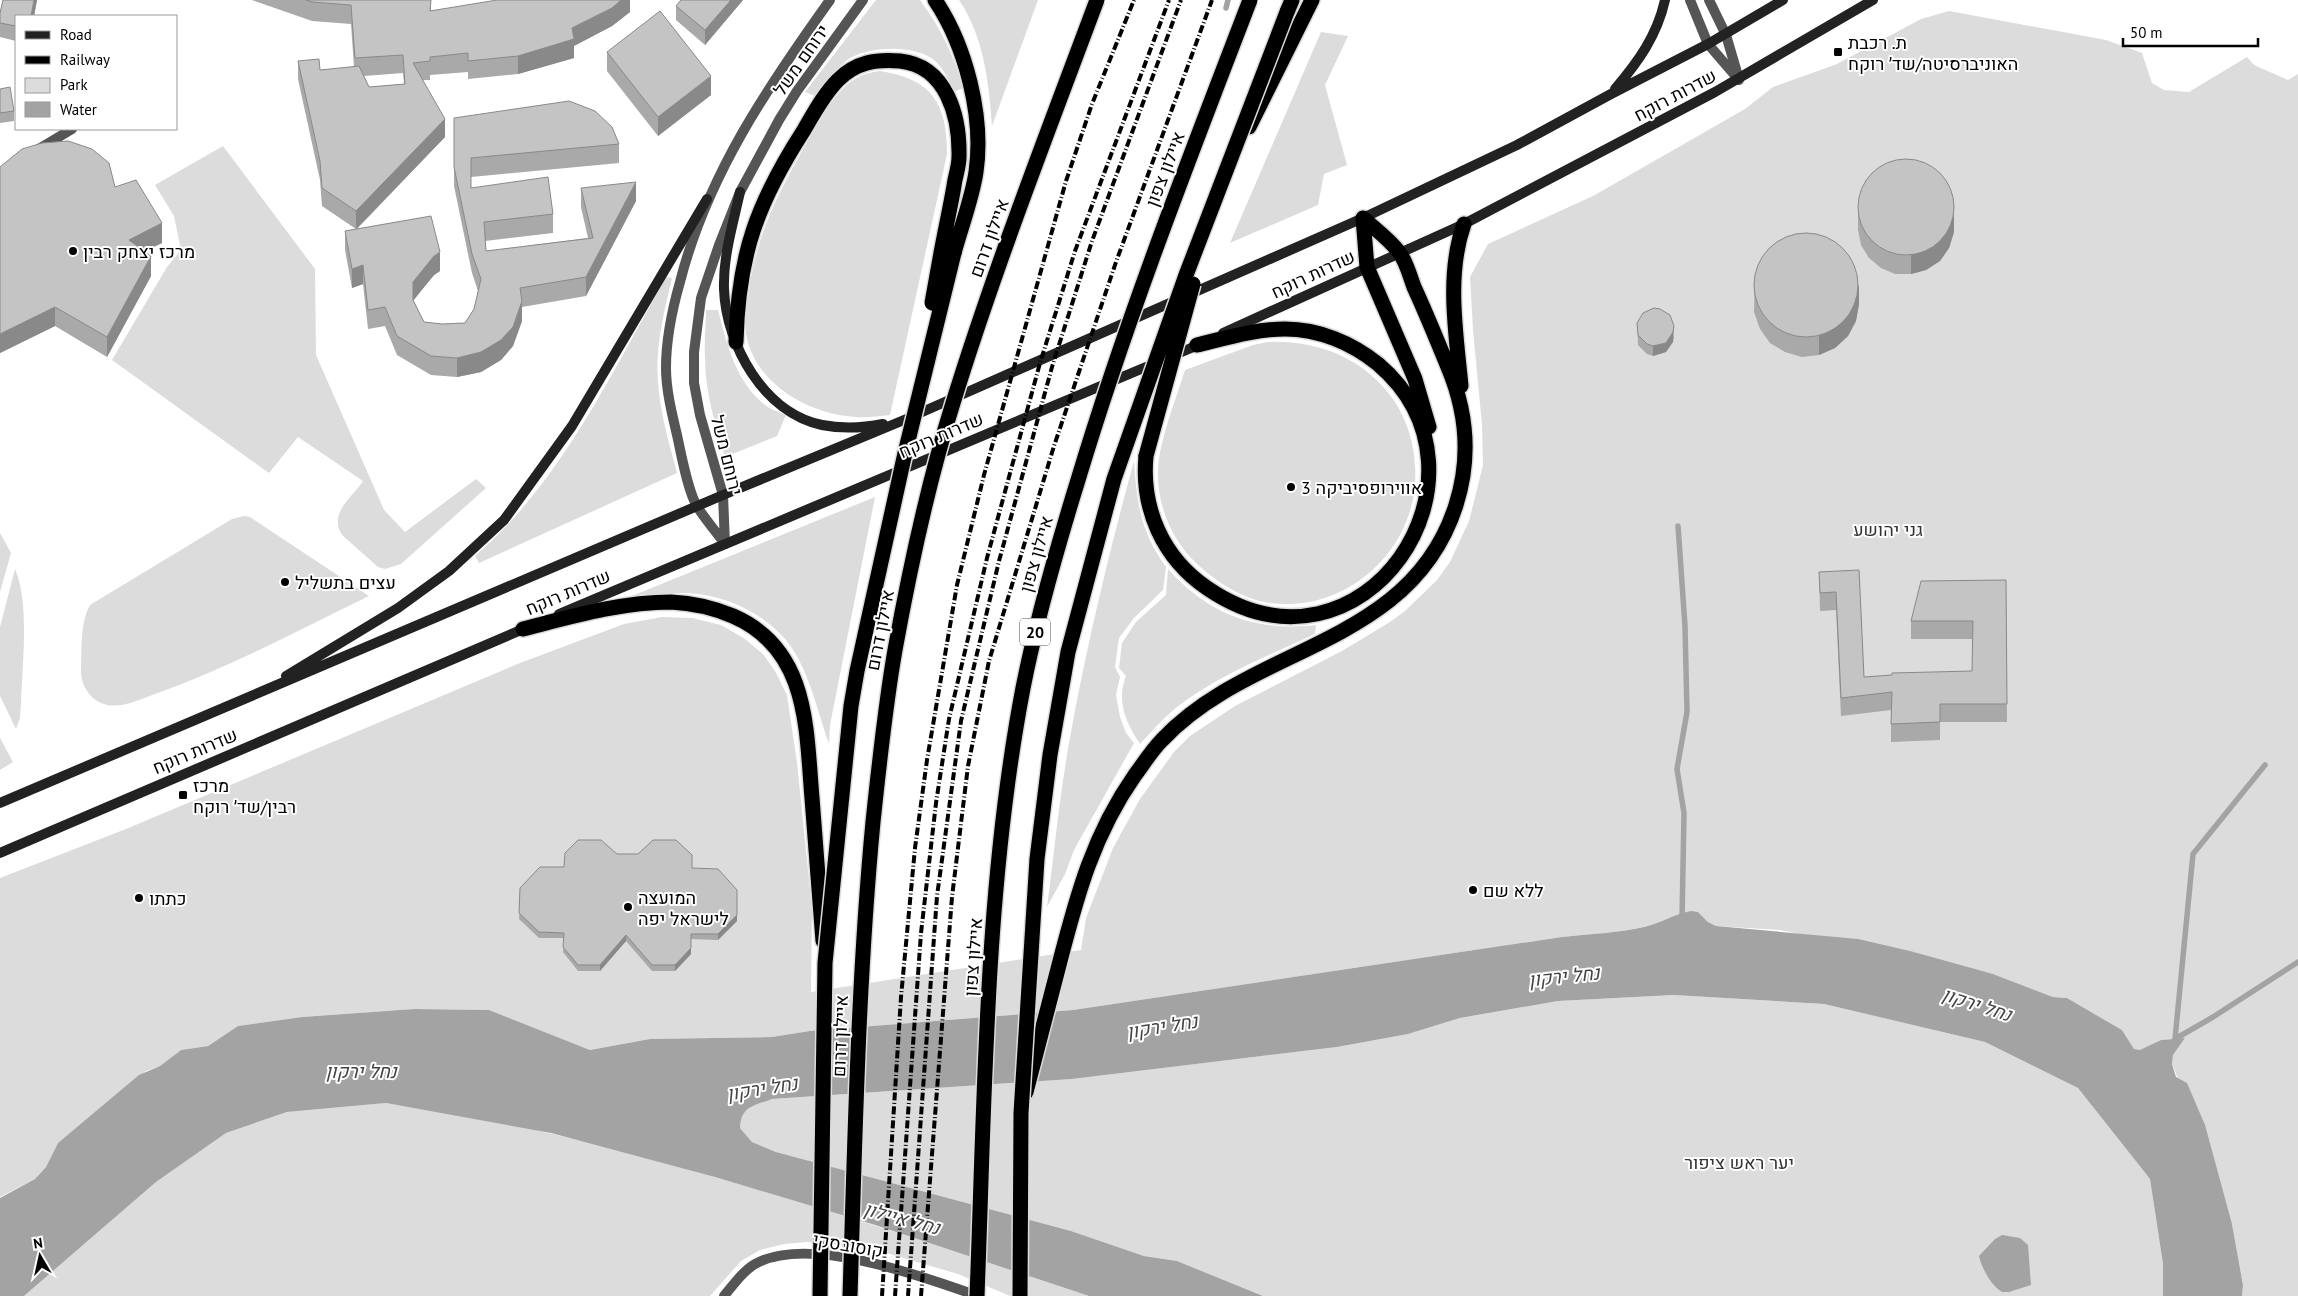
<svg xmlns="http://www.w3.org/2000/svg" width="2298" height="1296" font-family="'PT Sans',Heebo,sans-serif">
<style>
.green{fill:#dcdcdc}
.water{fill:#a3a3a3}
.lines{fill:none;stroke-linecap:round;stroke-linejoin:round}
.stream{stroke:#a3a3a3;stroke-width:5.5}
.motorway-casing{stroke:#dbdbdb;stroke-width:18}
.minor{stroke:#555;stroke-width:10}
.tertiary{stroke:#555;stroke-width:10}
.secondary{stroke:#222;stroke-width:10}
.motorway{stroke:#000;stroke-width:15}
.rail{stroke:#000;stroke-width:4;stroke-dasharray:8 2.5 1 2.5;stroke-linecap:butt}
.motorway-bridge-casing{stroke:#dbdbdb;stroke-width:18;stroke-linecap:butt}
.motorway-bridge{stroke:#000;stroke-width:15}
.wall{fill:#a9a9a9;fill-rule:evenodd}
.shaded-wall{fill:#898989}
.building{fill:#c4c4c4;stroke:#898989}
.poi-dot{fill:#000;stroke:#fff;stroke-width:2}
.labels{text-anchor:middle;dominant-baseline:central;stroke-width:4;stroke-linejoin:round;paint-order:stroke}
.shield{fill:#fff;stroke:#4c4c4c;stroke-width:1}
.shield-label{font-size:16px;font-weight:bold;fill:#000}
.poi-label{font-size:18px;fill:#000;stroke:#fff;text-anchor:start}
.street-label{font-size:18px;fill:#000;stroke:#fff}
.park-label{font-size:18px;fill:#333;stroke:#fff}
.water-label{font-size:19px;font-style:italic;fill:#444;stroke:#fff}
</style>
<rect width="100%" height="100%" fill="#fff"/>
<path class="green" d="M876 0H920C940 27 954 55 963 88L954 92C949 80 944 69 934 60 914 44 865 46 846 61 834 70 825 85 815 96L805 92Z
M959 0H1038L992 126C989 83 984 37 959 0Z
M1949 11 2106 40 2142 53 2152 83 2164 90 2189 92 2247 57 2254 65 2288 80 2298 74V1296H2242L2243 1285 2232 1224 2172 1063 2173 1055 2185 1038 2161 1040 2140 1051 2134 1049 2122 1030 2067 998 2053 997 1993 974 1780 930 1716 926 1708 922 1698 912C1677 911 1664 923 1643 927 1617 933 1589 934 1562 937L1073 1010 810 1031 772 1037 650 1039 590 1050 489 1010 414 1009 302 1017 238 1026 208 1046 181 1050 160 1066 146 1071 58 1143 46 1167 35 1179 0 1197V878L126 829 520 663 624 624 662 617 692 618 721 625 745 639 763 654 775 671 787 695 797 763 812 909 811 992 1081 950 1086 918 1113 848 1140 799 1174 752 1190 736 1235 706 1342 651 1390 622 1405 611 1437 580 1450 562 1469 521 1483 465 1482 425 1473 330 1470 277 1488 244 1593 196 1745 109 1773 87 1837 64 1921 19Z
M1321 32 1348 36 1325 85 1347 165 1324 174 1318 205 1230 243Z
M880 71C932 79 947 103 947 154L890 415C878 416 867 418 855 417 808 414 755 384 746 334 744 319 747 303 749 289 757 239 772 205 796 162 810 138 831 93 855 79 863 74 872 72 880 71Z
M223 146 315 269 316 355 384 510 405 532 476 479 486 488 401 564 385 569 378 567 342 535C328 513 352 498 363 481L298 437 269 473 112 360 167 267 181 250 174 216 155 185Z
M666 277 672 278C664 312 655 347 658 382 660 413 669 443 677 473L479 563 475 556C561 482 611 374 666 277Z
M706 310H718C727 345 736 382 765 405 771 410 780 412 786 415L777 436 725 457C715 424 705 392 705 357 704 342 706 326 706 310Z
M1268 342C1319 340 1366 359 1395 402 1407 421 1414 443 1415 466 1421 548 1345 617 1264 602 1239 597 1214 580 1196 563 1171 539 1156 503 1158 468 1160 439 1176 399 1185 370L1253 345Z
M1134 461C1137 503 1140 531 1166 567L1163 590 1134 618 1119 638 1115 667 1120 677 1116 695 1120 717 1126 733 1134 743 1074 850 1065 874 1047 907C1054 855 1059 801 1068 749 1085 652 1108 556 1134 461Z
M875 497 830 725 829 744C818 712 810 676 792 648 768 613 721 592 679 593 660 593 641 598 622 600Z
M244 516 250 517 369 596C299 630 229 668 155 694 141 699 123 708 107 705 90 701 80 685 81 668 82 648 80 623 90 605L232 519Z
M0 533 11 553 0 592Z
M15 569C30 604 22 665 21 704L20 718 16 729 0 696V627Z
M1168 569C1208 614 1256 632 1316 625L1315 634C1270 655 1221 674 1181 704 1166 715 1153 730 1140 744 1126 723 1116 701 1126 676L1119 668 1122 643 1136 622 1166 595Z
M0 738 13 762 0 770Z
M1675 995 1824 1004 1985 1042 2078 1088 2150 1179 2163 1264V1296H1263L1177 1261 1144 1256 1071 1231 776 1152 752 1142 740 1128C740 1106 754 1106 772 1099L1072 1079 1337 1047 1408 1034 1460 1018 1558 1001Z
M386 1103C441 1113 498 1120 553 1134 735 1178 912 1237 1089 1296H1010L958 1274 873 1249 807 1242 784 1244 760 1250 741 1261 710 1296H24L156 1182 226 1133 287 1112Z"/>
<path class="water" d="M1691 911 1698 912 1708 922 1716 926 1858 939 1910 951 1993 974 2053 997 2067 998 2122 1030 2134 1049 2140 1050 2161 1040 2185 1038 2173 1055 2172 1064 2176 1077 2187 1083 2205 1125 2232 1224 2243 1285 2242 1296H2163V1264L2150 1179 2078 1088 1985 1042 1824 1004 1674 995 1558 1001 1460 1018 1408 1034 1337 1047 1072 1079 772 1099C754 1106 741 1106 740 1128L752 1142 776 1152 1071 1231 1144 1256 1177 1261 1263 1296H1089L875 1225 715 1177 551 1133 386 1103 287 1112 226 1133 156 1182 24 1296H0V1198L35 1179 46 1167 58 1143 139 1075 160 1066 181 1050 208 1046 238 1026 302 1017 414 1009 489 1010 590 1050 650 1039 772 1037 810 1031 1073 1010 1562 937C1589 934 1617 933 1644 927 1661 923 1674 914 1691 911Z
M2002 1235 2020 1238 2028 1245 2031 1285 2009 1292H2002C1991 1285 1982 1269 1979 1256L1995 1239Z"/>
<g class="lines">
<path class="stream" d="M1226 8 1228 0
M1678 526 1685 626 1687 712 1677 769 1684 813 1682 920
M2175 1039 2193 854 2265 765
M2175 1039 2213 1017 2298 962"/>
<defs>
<path id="motorway" d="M935 0C966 46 984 117 976 172 972 199 961 227 954 253
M1287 12 1292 0
M1249 127 1312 0
M1363 218 1367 267 1415 379 1429 427
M736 342C738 255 757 203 804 130 814 113 824 94 838 80 856 62 876 59 900 61 947 66 960 117 959 157 959 167 955 177 954 186 950 209 945 231 941 253
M1461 386C1456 333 1446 275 1464 224
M1146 456C1141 509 1163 558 1207 588 1363 695 1509 475 1378 364 1352 343 1319 329 1285 329 1255 329 1226 338 1197 345
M523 629C570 617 621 602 671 602 692 603 714 608 733 616 809 649 806 728 812 798 816 846 819 894 823 941
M1026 1092C1037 1050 1048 1008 1059 965 1077 895 1093 835 1135 775 1144 763 1152 750 1162 740 1252 644 1411 647 1456 505 1471 458 1467 412 1448 367 1437 340 1426 313 1414 287 1410 276 1406 261 1399 252 1389 239 1375 229 1363 218"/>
</defs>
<use href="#motorway" class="motorway-casing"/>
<path class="minor" d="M1690 0 1708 44 1739 80
M1709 0 1726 35 1738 76
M37 150 72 129
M724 1296C734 1284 745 1268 759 1262 813 1236 924 1277 978 1296"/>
<path class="tertiary" d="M725 544C716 532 706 520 698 508 688 493 681 453 677 435 672 414 666 390 666 368 666 339 672 310 680 282 707 176 767 88 830 0
M725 544 723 495 700 415 694 383V352L701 298 719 245 740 192 779 120 797 91 863 0"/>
<path class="secondary" d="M1615 89C1638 62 1657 36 1665 0
M740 192C733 224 723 256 724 289 726 345 764 413 822 425 842 429 863 428 883 424
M1223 333 1464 224 1715 92 1873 0
M559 614 1203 343
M286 676 398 608 449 571 504 520 572 426 707 199
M0 803 723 495 904 420 1363 218 1517 145 1611 94 1708 44 1783 0
M0 853 528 627"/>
<use href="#motorway" class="motorway"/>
<path class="rail" d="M882 1296 901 997 915 848 927 760 957 585 984 475 1066 181 1092 104 1134 0
M895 1296 921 933 936 803 949 719 987 558 1040 363 1075 251 1169 0
M908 1296 937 896 961 721 999 561 1052 367 1092 241 1181 0
M921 1296 952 897 968 766 989 661 1054 446 1116 262 1212 0"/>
<defs>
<path id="motorway-bridge" d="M932 303 941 253
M1146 456 1193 284
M820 1296 825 963 851 706 857 671 905 453 954 253
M850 1296C855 1138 858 980 873 822 879 765 885 707 895 650 910 567 928 483 953 403 995 267 1047 134 1097 0
M977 1296C985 1093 985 887 1023 688 1037 617 1057 548 1078 480 1127 317 1189 159 1250 0
M1020 1296 1021 1113 1037 859 1050 755 1068 652 1114 479 1186 275 1287 12"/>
</defs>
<use href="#motorway-bridge" class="motorway-bridge-casing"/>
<use href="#motorway-bridge" class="motorway-bridge"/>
</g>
<path class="wall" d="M3 0H37L34 16H16V41L0 37V13Z
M252 0H431V11L630 0V12L612 26 574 46V58L518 74 468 79V72L430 75V80H423L445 137 357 229 440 271 434 275 413 300 424 322 442 324 465 323 474 309 478 291 472 273 454 186V118L619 144V163L471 177V188L553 214V233L485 241 486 251 588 238 581 207V188L636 201 586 296 522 307V321L513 346 501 360 481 372 457 377 431 375 397 355 385 326 368 329 363 284 352 288 345 250V231L356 229 322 206 320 180 298 79V61L320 70 354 67 351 24 312 21ZM403 73 404 84 369 87 364 76Z
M681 0H743L705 45 676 20V6Z
M607 52 711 95 658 136 607 71Z
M0 89 14 111V121L0 123Z
M0 167 115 187 162 243 144 251 151 276 107 357 55 326 0 353Z
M1858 211 1954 232 1949 248 1940 261 1926 270 1911 274H1895L1881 268 1869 258 1861 245 1858 230Z
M1755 275 1859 304 1856 321 1848 336 1835 348 1819 355 1802 357 1785 352 1770 343 1760 329 1754 312Z
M1637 323 1674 336 1673 342 1666 352 1653 356 1647 354 1638 345Z
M1859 570 1864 677 1972 671 1973 639H1911V621L2006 580 2007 722H1940V740L1891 742V710L1841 716 1836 610 1820 611 1819 572Z
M617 854H638L692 868 737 921 718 940 691 939V954L675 971H652L626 941 600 971H578L563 952 564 938H539L519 919 520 888 564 867Z"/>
<path class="shaded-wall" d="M34 0H37L34 16H31Z
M621 0H630V12L612 26 574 46V58L518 74V56L572 28Z
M731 0H743L705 45V30Z
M711 76V95L658 136V117Z
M445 119V137L356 229V211Z
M636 182V201L586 296V277Z
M1954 213V232L1949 248 1940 261 1926 270 1911 274V255Z
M162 223V243L129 259V240Z
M440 252V271L434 275 413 301V282L434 256Z
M151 256V276L107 357V337Z
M363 265V284L352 288V269Z
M1859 285V304L1856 321 1848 336 1835 348 1819 355V336Z
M522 301V321L513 346 501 360 481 372 457 377V358Z
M55 307V326L0 353V334Z
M1674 326 1673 342 1666 352 1653 356V346Z
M737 890V921L718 940V934Z
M626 935V941L600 971V965Z
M691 948V954L675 971V965Z"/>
<path class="building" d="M3 0H34L31 16H16V26L0 23V13Z
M306 0H431L430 11 497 0H621L612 8 572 28 574 39 518 56 468 61V53L430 57V61L413 63 445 119 356 211 322 188 320 161 298 61 319 59 320 70 359 66 369 87 405 84 403 55 355 58 351 5 312 2Z
M681 0H731L705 30 676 6Z
M660 11 711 76 658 117 607 52Z
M10 87 14 111 0 113V89Z
M569 101 595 111 612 127 619 144 471 158V188L548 177 553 214 484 222 486 251 593 238 581 188 636 182 586 277 520 288 522 301 513 327 501 340 481 352 457 358 431 356 397 336 385 307 368 310 363 265 352 269 345 231 431 216 440 252 434 256 413 282V300L424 322 442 324 465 323 474 309 481 279 472 254 454 167V118Z
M68 141 92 149 109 163 115 187 136 180 162 223 129 240 151 256 107 337 55 307 0 334V167L22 149 42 143Z
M1858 207a48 48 0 1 1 96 0a48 48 0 1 1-96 0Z
M1754 285a52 52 0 1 1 104 0a52 52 0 1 1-104 0Z
M1654 308 1660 309 1670 315 1674 326 1673 332 1666 343 1653 346 1647 344 1638 335 1637 323 1643 313Z
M1859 570 1864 677 1892 675V673L1972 671 1973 621H1911L1921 581 2006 580 2007 704H1940V722L1891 724 1892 692 1841 698 1836 592 1820 593 1819 572Z
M578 840H601L617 854H638L653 840H676L692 855V868L718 869 737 890V915L718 934H691V948L675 965H652L626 935 600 965H578L563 947 564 933 539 932 519 913 520 888 540 867H564L565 853Z"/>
<g class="poi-dot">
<rect x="1833" y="47" width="10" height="10" rx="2.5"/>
<circle cx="73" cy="251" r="5"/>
<circle cx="1291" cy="487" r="5"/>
<circle cx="285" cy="582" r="5"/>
<rect x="178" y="790" width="10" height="10" rx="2.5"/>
<circle cx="1473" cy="890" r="5"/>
<circle cx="139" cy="898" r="5"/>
<circle cx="628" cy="907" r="5"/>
</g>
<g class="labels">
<rect class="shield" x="1020" y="618.5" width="30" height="27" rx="4"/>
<g class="shield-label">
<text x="1035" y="632">20</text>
</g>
<g class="poi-label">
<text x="1848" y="42">ת. רכבת<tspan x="1848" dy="21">האוניברסיטה/שד׳ רוקח</tspan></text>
<text x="83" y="251">מרכז יצחק רבין</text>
<text x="1301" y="487">אווירופסיביקה 3</text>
<text x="295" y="582">עצים בתשליל</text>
<text x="193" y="785">מרכז<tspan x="193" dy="21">רבין/שד׳ רוקח</tspan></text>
<text x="1483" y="890">ללא שם</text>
<text x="638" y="897">המועצה<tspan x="638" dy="21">לישראל יפה</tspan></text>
<text x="149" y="898">כתתו</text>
</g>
<g class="street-label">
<text transform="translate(801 60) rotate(-55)">ירוחם משל</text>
<text transform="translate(1675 95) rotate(-28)">שדרות רוקח</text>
<text transform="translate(1165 169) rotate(-69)">איילון צפון</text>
<text transform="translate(989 238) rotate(-70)">איילון דרום</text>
<text transform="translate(1313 274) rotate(-25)">שדרות רוקח</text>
<text transform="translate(941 435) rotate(-23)">שדרות רוקח</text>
<text transform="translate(727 455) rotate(76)">ירוחם משל</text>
<text transform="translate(1036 554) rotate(-74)">איילון צפון</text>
<text transform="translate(568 592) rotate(-23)">שדרות רוקח</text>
<text transform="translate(880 630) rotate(-79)">איילון דרום</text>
<text transform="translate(195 751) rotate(-23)">שדרות רוקח</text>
<text transform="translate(973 957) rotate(-86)">איילון צפון</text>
<text transform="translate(840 1036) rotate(-88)">איילון דרום</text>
<text transform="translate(848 1245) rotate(10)">קוסובסקי</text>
</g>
<g class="park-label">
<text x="1888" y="529">גני יהושע</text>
<text x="1739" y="1162">יער ראש ציפור</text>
</g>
<g class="water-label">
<text transform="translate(1564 976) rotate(-6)">נחל ירקון</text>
<text transform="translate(1977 1004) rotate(18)">נחל ירקון</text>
<text transform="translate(1162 1026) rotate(-9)">נחל ירקון</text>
<text x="361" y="1071">נחל ירקון</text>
<text transform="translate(762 1088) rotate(-9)">נחל ירקון</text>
<text transform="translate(902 1218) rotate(15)">נחל איילון</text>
</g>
</g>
<rect x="15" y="15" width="162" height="115" fill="#ffffff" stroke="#999999"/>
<rect x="25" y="31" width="25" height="8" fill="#222222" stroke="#999999"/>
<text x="60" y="40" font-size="15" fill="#000000">Road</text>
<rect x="25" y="56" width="25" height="8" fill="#000000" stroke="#999999"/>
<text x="60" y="65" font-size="15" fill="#000000">Railway</text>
<rect x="25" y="78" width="25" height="15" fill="#dcdcdc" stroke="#999999"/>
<text x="60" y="90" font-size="15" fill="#000000">Park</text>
<rect x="25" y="102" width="25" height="15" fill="#a3a3a3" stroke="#999999"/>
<text x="60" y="115" font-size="15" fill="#000000">Water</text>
<g transform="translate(40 1256) rotate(351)" stroke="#ffffff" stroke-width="4" paint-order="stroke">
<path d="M0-4L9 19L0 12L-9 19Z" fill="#000000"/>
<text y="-8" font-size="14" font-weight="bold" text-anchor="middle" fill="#000000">N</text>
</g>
<path d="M2123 38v8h135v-8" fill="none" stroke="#000000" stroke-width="2.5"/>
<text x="2130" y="38" font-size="15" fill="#000000" stroke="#ffffff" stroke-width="4" paint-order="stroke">50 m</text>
</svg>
